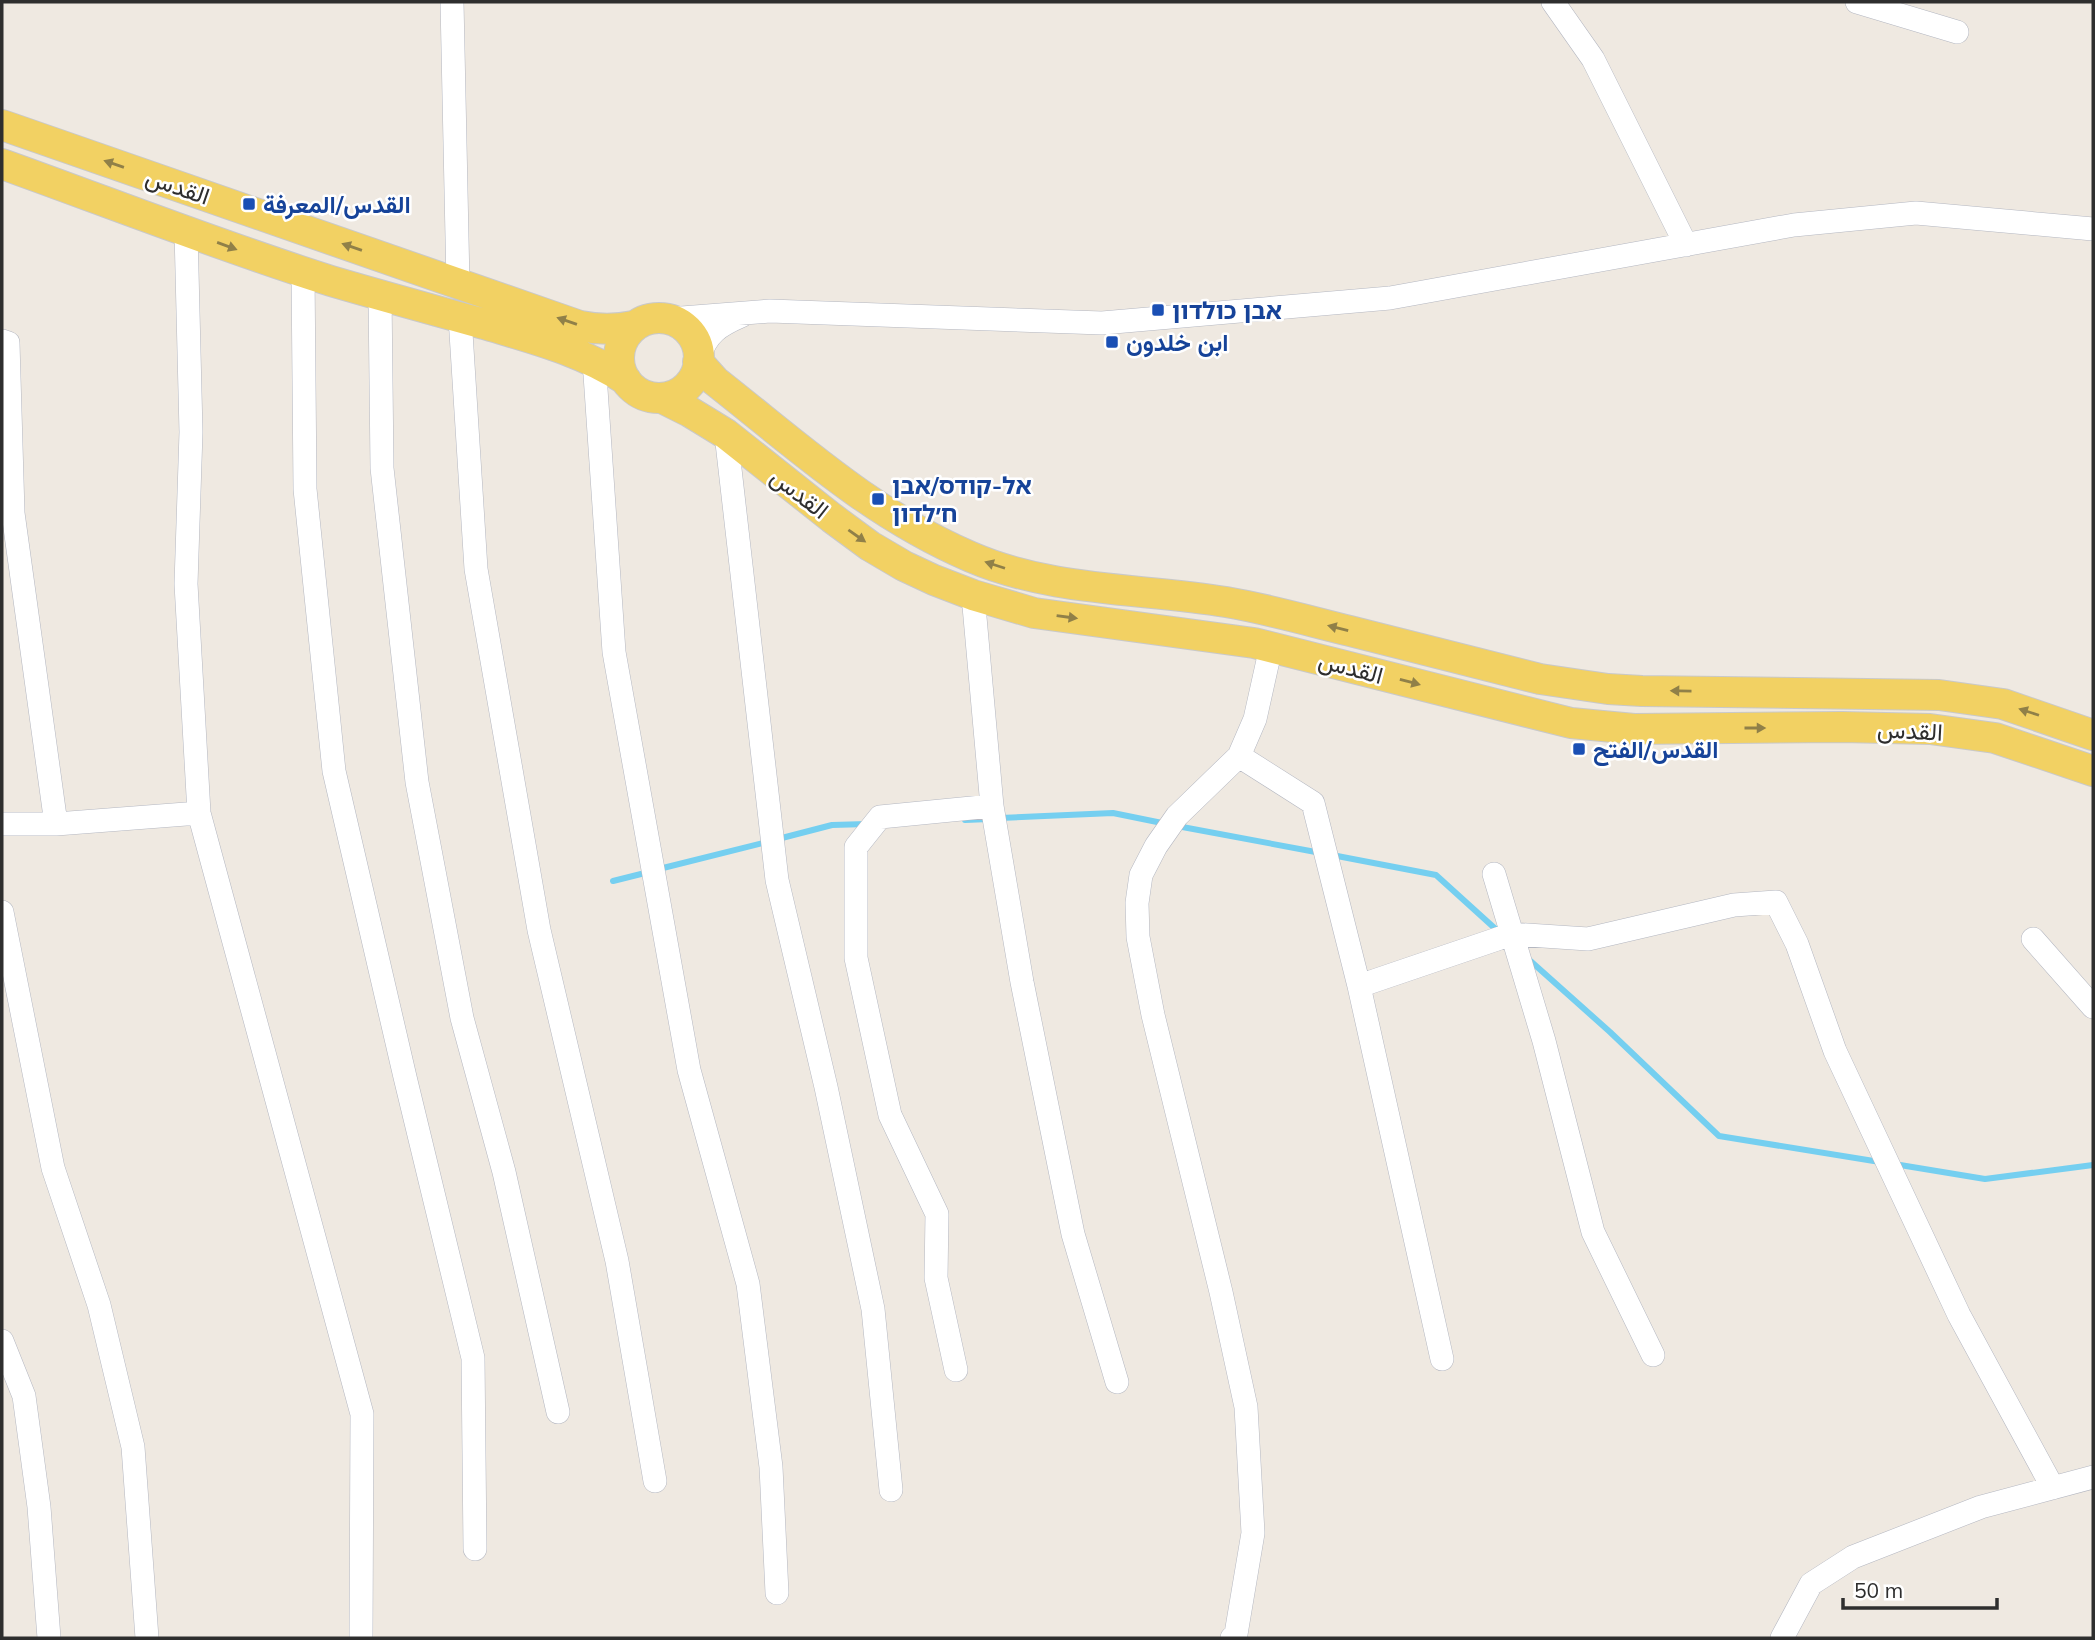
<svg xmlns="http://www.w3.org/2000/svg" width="2095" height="1640" font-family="Mulish,Vazirmatn,'Noto Sans Hebrew',sans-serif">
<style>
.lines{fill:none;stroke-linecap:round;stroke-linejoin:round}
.stream{stroke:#75cff0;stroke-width:6}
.minor-casing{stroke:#b4b7c1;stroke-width:24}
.major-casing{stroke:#c9c9c9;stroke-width:32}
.minor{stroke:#fff;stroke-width:23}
.major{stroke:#f2d163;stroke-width:30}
.oneway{fill:#908048}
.transit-dot{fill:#1a4fb4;stroke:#fff;stroke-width:2.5}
.labels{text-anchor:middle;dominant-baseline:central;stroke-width:5;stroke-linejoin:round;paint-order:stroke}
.street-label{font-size:24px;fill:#2e2e2e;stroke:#fff}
.transit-label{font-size:24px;font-weight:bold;fill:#164399;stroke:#fff;text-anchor:start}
</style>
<rect width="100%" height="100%" fill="#efe9e1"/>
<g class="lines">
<path class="stream" d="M1000 818 1113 813 1167 824
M965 820 989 819
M1177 826 1321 853
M778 839 832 825 867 824
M1332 855 1436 875 1500 933
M659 869 767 842
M613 881 649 872
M1526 957 1610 1032 1719 1136 1880 1162
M1894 1164 1985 1179 2093 1165"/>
<defs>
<path id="minor" d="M452 2 458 284
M1553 2 1593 59 1686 245
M1857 2 1957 32
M186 231 191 432 186 584 199 813 362 1414 361 1638
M303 272 305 489 334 771 405 1077 473 1358 475 1549
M380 294 382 468 417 782 462 1018 504 1172 558 1412
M460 317 476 569 539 930 617 1261 655 1481
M669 319 770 311 1102 323 1390 298 1794 225 1916 213 2093 229
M2 341 8 343 13 513 56 824
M699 356C708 333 718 326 741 316
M594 360 614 652 689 1070 748 1284 771 1467 777 1593
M726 434 777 880 826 1087 873 1309 891 1490
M973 595 992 806 1022 982 1073 1234 1117 1382
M1239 756 1313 803 1359 986 1442 1359
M2 824H56L199 813
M1494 874 1544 1041 1593 1232 1653 1355
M2 912 53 1168 99 1305 133 1447 147 1638
M2033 939 2093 1007
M1359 986 1512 934 1588 939 1734 905 1776 902 1797 944 1835 1051 1959 1315 2053 1488
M2 1341 24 1396 39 1507 49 1638
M956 1370 936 1278 937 1214 890 1115 856 958V847L880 817 992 806
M1232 1638 1236 1634 1253 1533 1246 1407 1221 1292 1153 1015 1138 937 1137 903 1141 875 1156 846 1177 816 1239 756 1255 719 1271 647
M1782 1638 1811 1584 1853 1557 1981 1507 2093 1477"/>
<path id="major" d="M2 125 580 326C599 330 615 330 634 326
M2 164C111 203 220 246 331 281 382 296 433 310 484 324 534 339 582 351 626 380
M619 358a40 40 0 1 1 80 0a40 40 0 1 1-80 0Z
M698 362 715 381C799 447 871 514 971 557 1052 592 1141 588 1226 602 1268 609 1309 621 1350 631 1413 647 1477 663 1540 679L1608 689 1642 691 1939 695 2003 704 2093 735
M662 398 690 412 726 434 832 518 870 546 904 566 934 580 973 595 1034 613 1254 643 1571 723 1634 729 1842 727 1930 729 1995 738 2093 771"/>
</defs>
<use href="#minor" class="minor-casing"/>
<use href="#major" class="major-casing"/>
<use href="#minor" class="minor"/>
<use href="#major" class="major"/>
</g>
<defs><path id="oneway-solid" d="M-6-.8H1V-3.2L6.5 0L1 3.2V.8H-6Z" transform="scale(1.75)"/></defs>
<g class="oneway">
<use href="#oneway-solid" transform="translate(114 164) rotate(-161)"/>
<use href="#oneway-solid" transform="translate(227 246) rotate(20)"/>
<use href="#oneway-solid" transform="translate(352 247) rotate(-161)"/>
<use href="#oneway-solid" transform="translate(567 321) rotate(-161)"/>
<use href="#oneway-solid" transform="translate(857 536) rotate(35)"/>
<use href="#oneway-solid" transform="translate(995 565) rotate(-162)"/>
<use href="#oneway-solid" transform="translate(1067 617) rotate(8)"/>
<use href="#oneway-solid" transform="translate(1338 628) rotate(-166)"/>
<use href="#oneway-solid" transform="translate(1410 682) rotate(15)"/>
<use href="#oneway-solid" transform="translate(1681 691) rotate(-179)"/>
<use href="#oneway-solid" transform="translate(2029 712) rotate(-162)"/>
<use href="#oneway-solid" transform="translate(1755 728)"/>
</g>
<g class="transit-dot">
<rect x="242" y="197" width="14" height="14" rx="3.5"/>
<rect x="1151" y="303" width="14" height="14" rx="3.5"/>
<rect x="1105" y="335" width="14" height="14" rx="3.5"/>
<rect x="871" y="492" width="14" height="14" rx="3.5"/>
<rect x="1572" y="742" width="14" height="14" rx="3.5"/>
</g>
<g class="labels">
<g class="street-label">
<text transform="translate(178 186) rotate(19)">القدس</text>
<text transform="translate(800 493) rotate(38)">القدس</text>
<text transform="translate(1351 667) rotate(15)">القدس</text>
<text transform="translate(1910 730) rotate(3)">القدس</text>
</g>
<g class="transit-label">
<text x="263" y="204">القدس/المعرفة</text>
<text x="1172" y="310">אבן כולדון</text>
<text x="1126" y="342">ابن خلدون</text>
<text x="892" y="485">אל-קודס/אבן<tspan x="892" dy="28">ח׳לדון</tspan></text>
<text x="1593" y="749">القدس/الفتح</text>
</g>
</g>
<rect width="2095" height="1640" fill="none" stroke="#2e2e2e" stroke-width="7"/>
<path d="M1843 1598v10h154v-10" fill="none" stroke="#2e2e2e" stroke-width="3.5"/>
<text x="1854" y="1598" font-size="21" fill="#2e2e2e" stroke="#ffffff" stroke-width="5" paint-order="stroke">50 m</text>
</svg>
